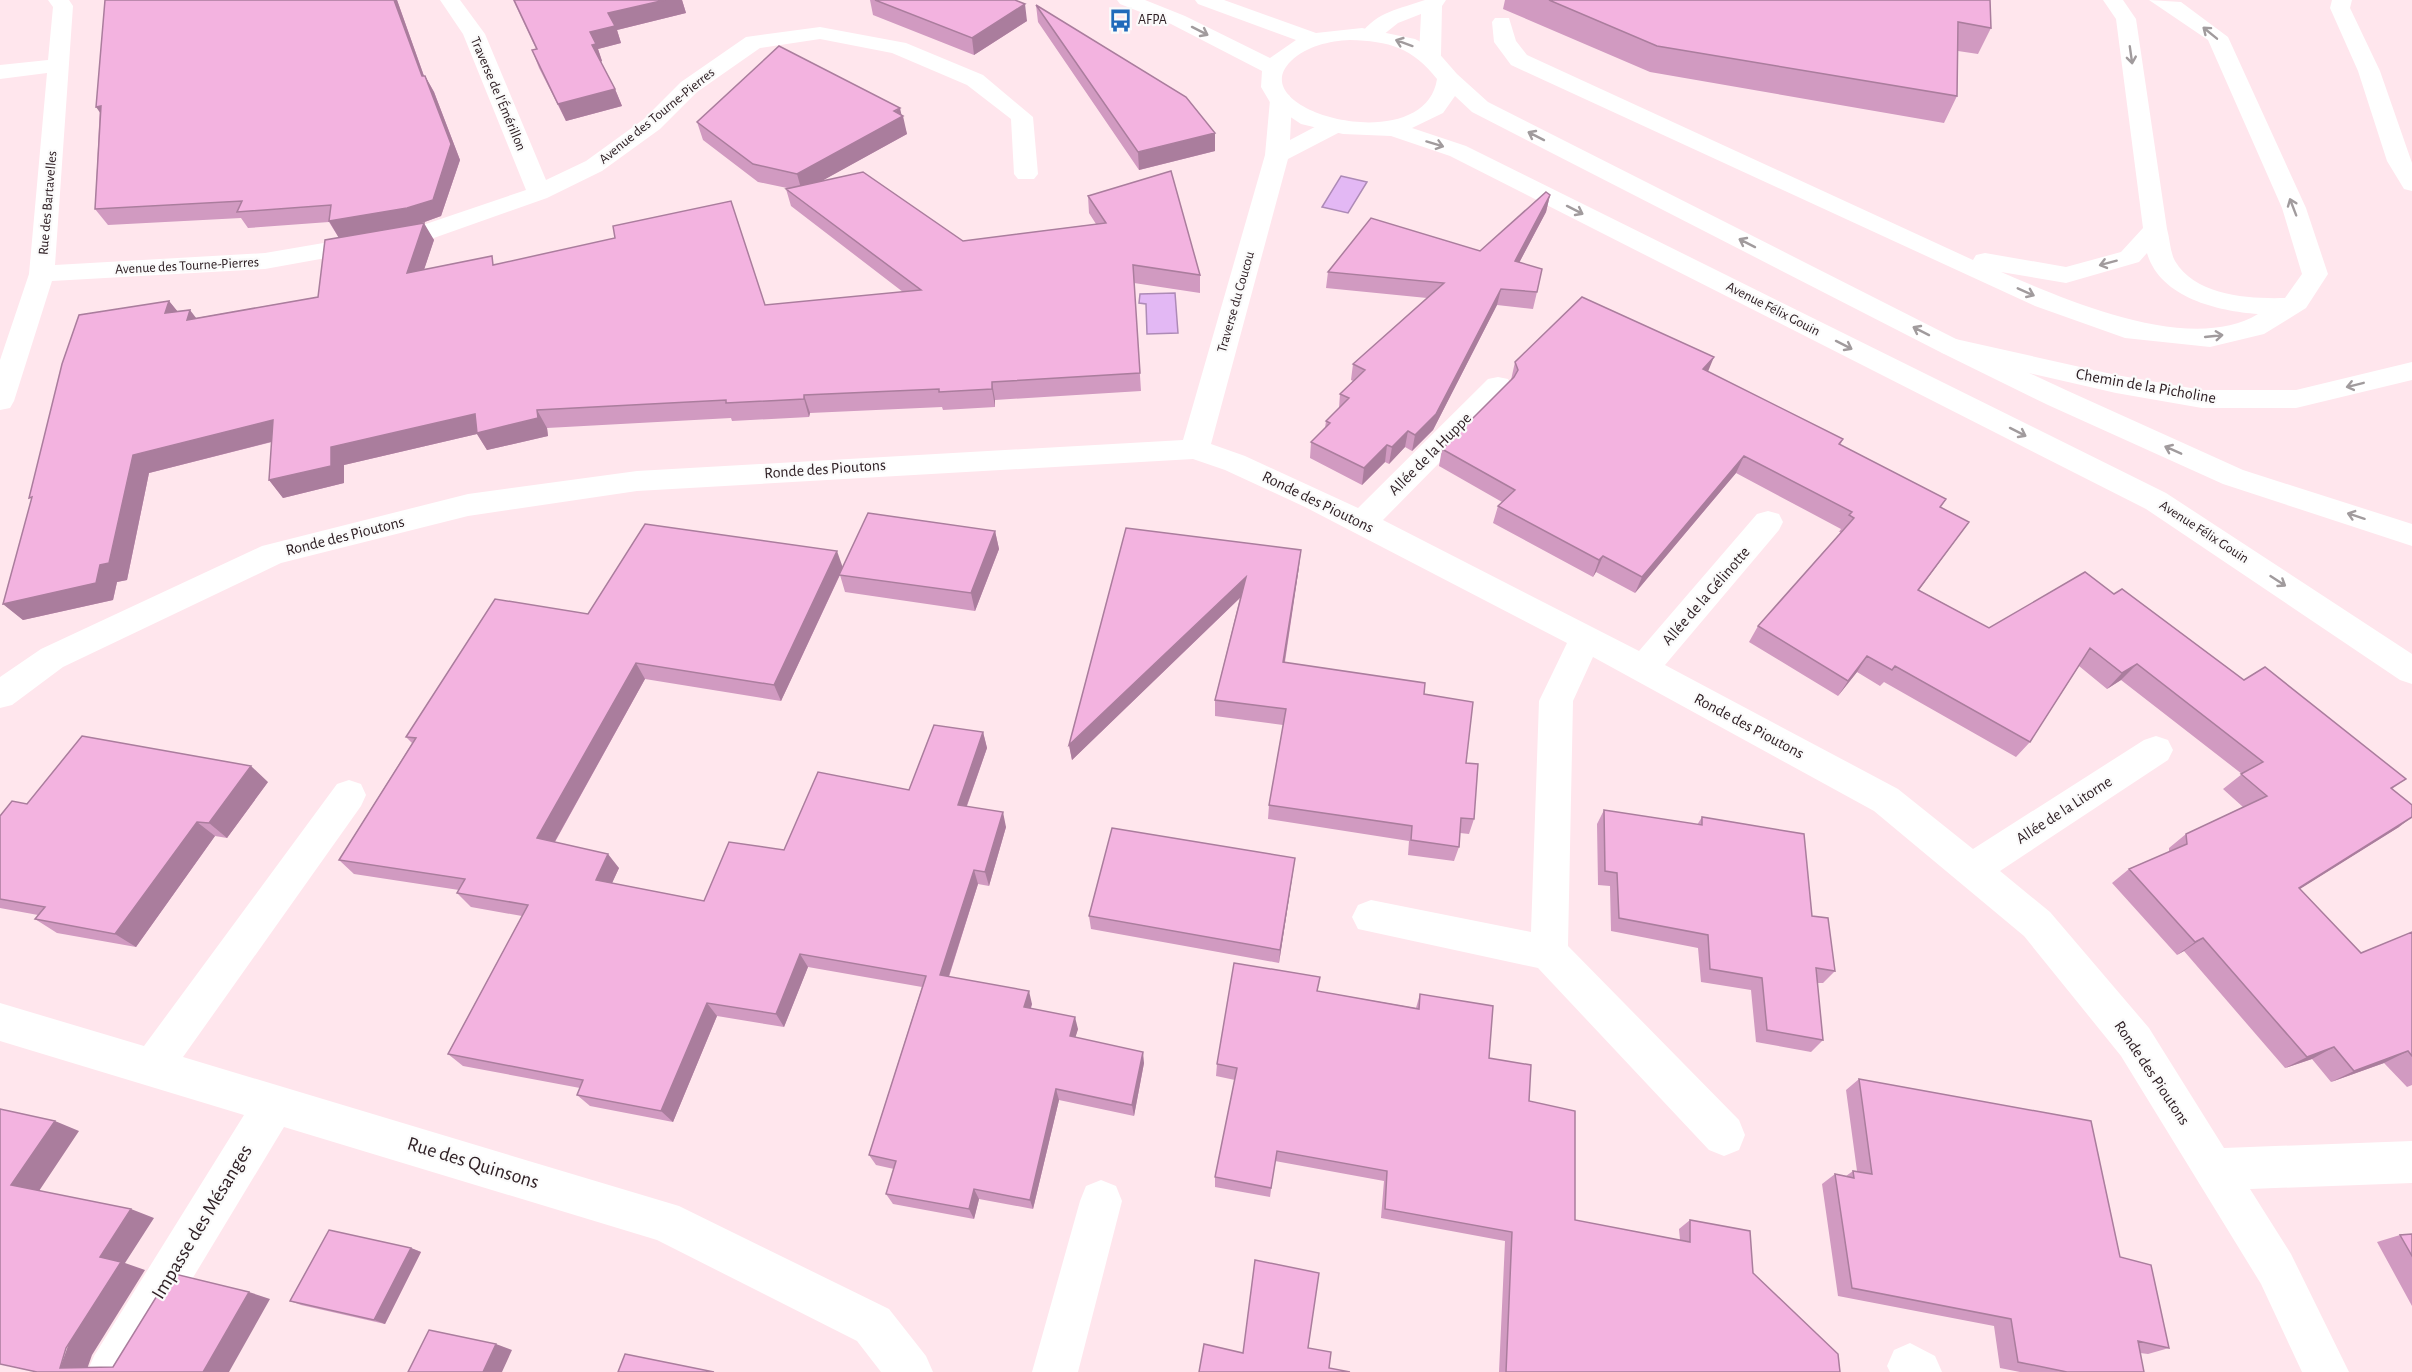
<svg xmlns="http://www.w3.org/2000/svg" width="2412" height="1372" font-family="'Alegreya Sans',sans-serif">
<style>
.water{fill:#e3b8f4;stroke:#ad8ab6;stroke-width:1.5}
.lines{fill:none;stroke-linecap:round;stroke-linejoin:round}
.minor{fill:#fff;fill-rule:evenodd}
.major{fill:#fff;fill-rule:evenodd}
.wall{fill:#d19ac1}
.shaded-wall{fill:#aa7d9d}
.building{fill:#f3b3e0;stroke:#aa7d9d;stroke-width:1.5}
.oneway{stroke:#a19b9d}
.labels{text-anchor:middle;dominant-baseline:central;stroke-width:4.5;stroke-linejoin:round;paint-order:stroke}
.far-poi-label{font-size:14px;fill:#2f2025;stroke:#fafafa;text-anchor:start}
.far-street-label{font-size:14px;fill:#2f2025;stroke:#fafafa}
.street-label{font-size:16px;fill:#2f2025;stroke:#fafafa}
.near-street-label{font-size:20px;fill:#2f2025;stroke:#fafafa}
</style>
<rect width="100%" height="100%" fill="#ffe6ed"/>
<path class="water" d="M1341 176 1367 182 1348 213 1322 207Z
M1175 293 1178 333 1147 334 1146 304 1139 303 1140 294Z"/>
<g class="lines">
<path class="minor" d="M48 0H69L73 6 55 265 265 253 417 227 526 190 463 34 440 0H460L485 34 546 180 586 161 644 119 681 82 746 37 820 27 906 43 983 75 1033 117 1038 174 1034 179H1018L1014 174 1011 119 967 85 892 53 820 39 760 48 697 92 660 129 602 171 547 198 431 239 265 269 52 281 14 401 10 408 0 410V360L29 274 47 73 0 79V65L48 60 53 7Z
M1425 0H1446L1442 6 1441 55 1438 60H1422L1419 55 1421 14 1398 23 1378 39H1364L1360 35C1377 11 1400 9 1425 0Z
M2103 0H2123L2136 19 2167 229C2170 239 2170 252 2175 261 2196 296 2249 299 2285 298L2302 274 2282 208 2208 40 2149 0 2181 2 2228 37 2306 208 2328 274 2306 308 2264 334 2210 347 2125 338 2035 306 1511 65 1494 42 1492 22 1495 18H1509L1516 41 1527 55 1973 260 1976 255 1985 253 2066 267 2121 252 2143 228 2116 19ZM2147 253C2160 298 2218 311 2258 314 2191 355 2066 300 2001 272L2066 283 2139 262Z
M2332 0H2352L2350 8 2380 71 2412 163V191L2404 189 2387 161 2358 71 2330 8Z
M1281 93 1289 95 1292 100 1290 140 1326 121H1342L1345 126 1342 131 1288 159 1211 444 1245 456 1358 508 1488 379 1498 377 1508 379 1512 386 1508 393 1383 520 1639 651 1757 514 1768 511 1779 514 1783 522 1779 530 1665 665 1898 789 1973 849 2144 740 2156 736 2168 740 2173 750 2168 760 2000 871 2050 912 2149 1028 2224 1148 2412 1141V1183L2250 1189 2291 1254 2349 1372H2302L2261 1284 2121 1056 2024 936 1874 811 1593 657 1573 701 1568 946 1739 1120 1745 1135 1739 1150 1724 1156 1709 1150 1538 968 1358 929 1352 917 1358 905 1371 900 1531 932 1539 701 1567 643 1305 507 1225 470 1193 459 637 491 468 516 281 563 63 667 12 705 0 708V677L41 649 262 546 468 494 637 471 1183 440 1265 155 1270 100 1273 95Z
M1951 338 2116 375 2202 390H2296L2412 362V380L2296 408H2202L2116 393 1942 353 1938 347 1942 341Z
M349 780 361 784 366 795 361 806 183 1057 679 1206 889 1309 926 1356 933 1372H881L857 1341 657 1240 284 1127 136 1372H87L94 1356 244 1115 0 1041V1003L144 1046 337 784Z
M1101 1180 1116 1186 1122 1201 1078 1372H1032L1080 1201 1086 1186Z
M1910 1343 1935 1356 1942 1372H1890L1887 1366 1894 1350Z"/>
<path class="major" d="M1117 0H1145L1185 16 1270 58 1296 40 1198 4 1195 0H1224L1316 33 1362 28 1415 39 1436 50 1457 74 1488 102 1960 341 2068 391 2243 470 2412 524V546L2223 484 2048 405 1942 353 1472 112 1455 96 1443 113 1412 128 1466 146 2166 493 2412 654V684L2400 680 2146 509 1450 156 1391 136 1343 134 1301 124 1271 104 1261 87 1262 71 1171 24 1120 4ZM1350 40C1389 41 1413 48 1437 79 1425 160 1239 112 1291 61 1307 46 1329 41 1350 40Z"/>
</g>
<path class="wall" d="M105 0H397L424 76H425L434 92 460 160 441 216 422 223 434 240 424 269 496 264 765 305 903 292 791 206 786 189 787 188 758 182 703 140 697 122 901 115 907 134 823 180 963 241 1096 224 1089 213 1088 196 1200 275V293L1134 283 1141 391 995 400V407L943 410 942 407 810 413 809 417 732 421 731 418 547 428 548 436 487 450 477 434 344 465V483L283 498 269 480 272 442 149 473 127 580 117 582 113 600 23 620 3 604 169 301 177 311 196 318 318 297 339 238 329 222 248 228 241 218 108 225 95 209Z
M513 0H682L686 13 617 30 621 43 598 49 602 61 601 62 615 89 622 106 566 121 539 68 532 50 536 49Z
M870 0H1015L1027 21 974 55 873 15Z
M1505 0H1990L1991 28 1978 54 1958 51 1957 96 1944 123 1650 72 1503 9Z
M1036 5 1215 151 1139 170 1038 22Z
M1550 195 1546 212 1519 263 1537 292 1533 309 1497 305 1433 430 1412 451 1405 447 1389 464 1385 462 1362 485 1310 458 1311 442 1325 428 1326 421 1339 408 1340 394 1353 381 1351 380 1353 364 1427 298 1326 288 1328 272 1480 251Z
M1515 362 1709 372 1843 439 1840 445 1946 499 1941 507 1969 522 1919 590 1989 628 2114 594 2244 680 2406 779 2392 789 2399 827 2299 889 2361 953 2412 932V1085L2407 1087 2384 1063 2331 1082 2312 1059 2285 1068 2184 951 2177 955 2112 883 2129 869 2169 852V848L2186 834 2243 807 2223 789 2242 774 2121 680 2107 689 2079 666 2030 742 2016 757 1884 682 1880 686 1857 672 1838 696 1749 642 1758 626 1841 532H1839L1841 529 1736 473 1635 593 1596 572 1593 577 1493 523 1498 506 1502 502 1439 466 1442 449 1511 380Z
M1126 528 1299 567 1285 662 1424 694 1466 763 1474 819 1469 834 1460 833 1459 847 1454 861 1408 855 1409 841 1268 819 1269 805 1283 725 1215 716V700L1240 598 1072 760 1069 745Z
M995 531 999 549 975 611 845 592 840 575 781 701 645 679 555 842 619 868 612 883 704 901 784 850 909 790 983 732 987 748 967 806 1006 827 989 886 978 884 949 977 1032 1004 1031 1008 1078 1029 1075 1038 1144 1063 1134 1116 1059 1100 1033 1209 979 1199 974 1219 893 1204 886 1194 894 1169 876 1165 869 1155 922 987 808 967 784 1027 717 1016 673 1122 590 1106 577 1095 580 1088 463 1066 448 1054 522 916 471 907 457 893 459 890 354 874 339 860 412 743 406 737 588 614 843 568Z
M268 782 227 838 215 836 136 947 57 933 35 919 38 915 0 908V816Z
M1604 810 1697 825 1702 817 1812 916 1835 971 1823 983H1817L1823 1040 1811 1052 1756 1042 1751 990 1701 982 1698 948 1611 931 1610 886 1598 885 1597 824Z
M1293 872 1279 963 1091 929 1089 916Z
M1317 991 1416 1008 1420 994 1489 1058 1529 1101 1575 1220 1680 1240 1679 1229 1690 1220 1753 1273 1840 1372H1499L1505 1241 1381 1218 1384 1181 1275 1161 1270 1197 1215 1187V1177L1235 1080 1216 1076 1217 1064Z
M1859 1079 2120 1257 2169 1348 2148 1354 2140 1353 2144 1372H2020L2000 1368 1994 1326 1838 1296 1822 1184 1835 1174 1846 1176 1853 1171H1857L1846 1090Z
M2412 1234V1306L2377 1242 2400 1235Z
M411 1248 421 1252 385 1324 301 1305 290 1301Z"/>
<path class="shaded-wall" d="M394 0H397L430 93 422 76Z
M665 0H682L686 13 617 30 621 43 598 49 602 61 598 62 592 45 590 32 608 13Z
M1025 4 1027 21 974 55 972 38Z
M425 76 434 92 460 160 441 216 416 225 339 238 329 221Z
M615 89 622 106 566 121 558 104Z
M101 106 108 124 96 107Z
M900 108 902 117 903 116 907 134 802 192 797 174Z
M1215 133V151L1139 170 1138 152Z
M1550 195 1546 212 1511 278 1515 261Z
M424 223 434 240 417 291 407 273Z
M1501 289 1497 305 1433 430 1412 451 1415 435Z
M169 301 183 318 165 313Z
M190 310 203 327 187 320Z
M1714 357 1707 374 1703 369Z
M992 382 995 400V407L992 389Z
M804 395 810 413 809 417 804 399Z
M537 410 547 428 548 436 487 450 477 434 344 465V483L283 498 269 480 331 447 475 414Z
M273 420 286 438 149 473 127 580 117 582 113 600 23 620 3 604 133 455Z
M1408 431 1405 447 1389 464 1392 447Z
M1387 445 1385 462 1362 485 1364 468Z
M1744 456 1736 473 1635 593 1642 577Z
M1969 522 1957 538 1907 606 1918 590Z
M995 531 999 549 975 611 971 593Z
M1301 550 1299 567 1282 678 1283 662Z
M837 551 843 568 781 701 774 685Z
M1603 556 1596 572 1593 577 1599 560Z
M1246 577 1245 593 1072 760 1069 745Z
M1867 656 1857 672 1838 696 1848 681Z
M636 663 645 679 549 852 537 838Z
M2137 664 2121 680 2107 689 2122 673Z
M983 732 987 748 962 819 958 805Z
M251 766 268 782 227 838 209 823Z
M1003 812 1006 827 989 886 985 872Z
M2412 817 2399 827 2279 902 2299 888Z
M197 822 215 836 136 947 115 934Z
M608 854 619 868 607 894 596 880Z
M1295 858 1293 872 1279 963 1280 950Z
M974 870 978 884 945 988 940 975Z
M2203 938 2184 951 2177 955 2195 942Z
M800 954 808 967 784 1027 776 1014Z
M1029 991 1032 1004 1027 1019 1024 1007Z
M707 1003 717 1016 673 1122 661 1111Z
M1075 1017 1078 1029 1072 1048 1070 1036Z
M2334 1047 2312 1059 2285 1068 2307 1057Z
M2408 1051 2384 1063 2331 1082 2354 1071Z
M1143 1052 1144 1063 1134 1116 1132 1105Z
M1056 1089 1059 1100 1033 1209 1030 1200Z
M55 1121 79 1131 37 1194 11 1185Z
M974 1189 979 1199 974 1219 969 1209Z
M131 1209 154 1218 125 1263 145 1270 92 1355 86 1372 60 1368 100 1257Z
M411 1248 421 1252 385 1324 374 1320Z
M249 1292 270 1299 229 1372H203Z
M496 1344 512 1350 502 1372H483Z"/>
<path class="building" d="M105 0H394L422 76H425L451 144 433 200 407 208 329 221 331 205 237 212 242 201 95 209 101 106 96 107Z
M514 0H665L608 13 615 26 590 32 596 44 592 45 615 89 558 104 532 50 537 49Z
M875 0H1015L1025 4 972 38Z
M1549 0H1990L1991 28 1958 22 1957 96 1657 46Z
M1036 5 1186 97 1215 133 1138 152Z
M779 46 900 108 894 111 903 116 797 174 753 164 697 122Z
M1171 171 1200 275 1133 265 1140 373 992 382V389L939 392V389L804 395V399L726 403V400L537 410 538 418 477 433 475 414 331 447V466L269 480 273 420 133 455 109 563 100 565 96 583 3 604 32 497 29 498 62 364 79 315 169 301 165 313 190 310 187 320 318 297 325 240 424 223 407 273 492 256 493 265 615 238 613 226 731 201 765 305 921 290 786 189 863 172 963 241 1106 223 1088 196Z
M1546 192 1550 195 1515 261 1542 269 1537 292 1501 289 1436 414 1415 435 1408 431 1392 447 1387 445 1364 468 1311 442 1330 423 1326 421 1349 398 1340 394 1365 370 1353 364 1444 283 1328 272 1371 218 1480 251Z
M1582 297 1714 357 1703 369 1843 439 1839 444 1946 499 1940 507 1969 522 1918 590 1989 628 2085 572 2114 594 2122 589 2244 680 2265 667 2406 779 2391 788 2412 805V817L2299 888 2361 953 2412 932V1056L2408 1051 2354 1071 2334 1047 2307 1057 2203 938 2195 942 2129 869 2187 844 2186 834 2267 796 2241 774 2263 762 2137 664 2122 673 2090 648 2030 742 1895 666 1892 670 1867 656 1848 681 1758 626 1854 518 1849 515 1852 512 1744 456 1642 577 1603 556 1599 560 1498 506 1515 490 1442 449 1514 377 1518 370 1515 362Z
M868 513 995 531 971 593 839 575Z
M645 524 837 551 774 685 636 663 537 838 608 854 596 880 704 901 729 842 784 850 818 772 909 790 934 725 983 732 958 805 1003 812 985 872 974 870 940 975 1029 991 1024 1007 1075 1017 1070 1036 1143 1052 1132 1105 1056 1089 1030 1200 974 1189 969 1209 886 1194 896 1161 869 1155 926 976 800 954 776 1014 707 1003 661 1111 577 1095 583 1080 448 1054 528 905 457 893 465 879 339 860 416 738 406 737 495 599 588 614Z
M1126 528 1301 550 1283 662 1425 683 1424 694 1473 702 1466 763 1478 764 1474 819 1461 818 1459 847 1411 840 1412 826 1269 805 1286 709 1215 700 1246 577 1069 745Z
M82 736 251 766 209 823 197 822 115 934 35 919 45 907 0 899V816L12 801 27 804Z
M1604 810 1702 825V817L1804 834 1812 916 1828 918 1835 971 1816 968 1823 1040 1767 1030 1762 978 1710 969 1708 935 1619 918 1617 873 1605 871Z
M1112 828 1295 858 1280 950 1089 916Z
M1234 963 1320 977 1317 991 1419 1009 1420 994 1493 1006 1489 1058 1531 1065 1529 1101 1575 1111V1220L1690 1242V1220L1750 1231 1753 1273 1838 1354 1840 1372H1506L1512 1232 1385 1209 1387 1171 1277 1151 1271 1188 1215 1177 1237 1068 1217 1064Z
M1859 1079 2091 1121 2120 1257 2151 1265 2169 1348 2138 1341 2144 1372H2067L2018 1362 2011 1319 1852 1288 1835 1174 1854 1178 1853 1171 1872 1174Z
M0 1109 55 1121 11 1185 131 1209 100 1257 121 1262 66 1348 60 1368 113 1367 171 1273 249 1292 203 1372H37L0 1364Z
M329 1230 411 1248 374 1320 290 1301Z
M2412 1234V1256L2400 1235Z
M1255 1260 1319 1273 1308 1348 1331 1352 1329 1368 1350 1372H1199L1204 1344 1243 1353Z
M429 1330 496 1344 483 1372H408Z
M625 1354 714 1372H618Z"/>
<defs><path id="oneway-shaft" d="M-6 0H5M1.5-3L5.5 0L1.5 3" fill="none" stroke-width="1.6" stroke-linecap="round" stroke-linejoin="round" transform="scale(1.5)"/></defs>
<g class="oneway">
<use href="#oneway-shaft" transform="translate(1200 31) rotate(27)"/>
<use href="#oneway-shaft" transform="translate(2210 33) rotate(-141)"/>
<use href="#oneway-shaft" transform="translate(1404 43) rotate(-160)"/>
<use href="#oneway-shaft" transform="translate(2131 55) rotate(82)"/>
<use href="#oneway-shaft" transform="translate(1536 136) rotate(-153)"/>
<use href="#oneway-shaft" transform="translate(1435 144) rotate(17)"/>
<use href="#oneway-shaft" transform="translate(2293 207) rotate(-111)"/>
<use href="#oneway-shaft" transform="translate(1575 210) rotate(27)"/>
<use href="#oneway-shaft" transform="translate(1747 243) rotate(-153)"/>
<use href="#oneway-shaft" transform="translate(2108 263) rotate(165)"/>
<use href="#oneway-shaft" transform="translate(2026 292) rotate(24)"/>
<use href="#oneway-shaft" transform="translate(1921 331) rotate(-153)"/>
<use href="#oneway-shaft" transform="translate(2214 336) rotate(-6)"/>
<use href="#oneway-shaft" transform="translate(1844 345) rotate(27)"/>
<use href="#oneway-shaft" transform="translate(2355 385) rotate(166)"/>
<use href="#oneway-shaft" transform="translate(2018 432) rotate(27)"/>
<use href="#oneway-shaft" transform="translate(2173 450) rotate(-156)"/>
<use href="#oneway-shaft" transform="translate(2356 516) rotate(-162)"/>
<use href="#oneway-shaft" transform="translate(2278 581) rotate(33)"/>
</g>
<defs>
<symbol id="bus-bare" viewBox="-9 -9 18 18"><path d="M-5-6H5V4H4V6H2V4H-2V6H-4V4H-5ZM-3.5-4V0h7V-4ZM-3.5 1.2v1.5H-2V1.2ZM2 1.2v1.5H3.5V1.2Z" fill="#206aba" stroke="#fafafa" stroke-width="2.5" paint-order="stroke"/></symbol>
</defs>
<g fill-rule="evenodd">
<use href="#bus-bare" x="1104" y="4" width="33" height="33"/>
</g>
<g class="labels">
<g class="far-poi-label">
<text x="1138" y="20">AFPA</text>
</g>
<g class="far-street-label">
<text transform="translate(498 94) rotate(67)">Traverse de l'Émérillon</text>
<text transform="translate(657 116) rotate(-39)">Avenue des Tourne-Pierres</text>
<text transform="translate(48 203) rotate(-85)">Rue des Bartavelles</text>
<text transform="translate(187 266) rotate(-3)">Avenue des Tourne-Pierres</text>
<text transform="translate(1236 302) rotate(-74)">Traverse du Coucou</text>
<text transform="translate(1773 309) rotate(27)">Avenue Félix Gouin</text>
<text transform="translate(2204 532) rotate(33)">Avenue Félix Gouin</text>
</g>
<g class="street-label">
<text transform="translate(2146 386) rotate(10)">Chemin de la Picholine</text>
<text transform="translate(1430 454) rotate(-45)">Allée de la Huppe</text>
<text transform="translate(825 469) rotate(-4)">Ronde des Pioutons</text>
<text transform="translate(1318 502) rotate(26)">Ronde des Pioutons</text>
<text transform="translate(345 536) rotate(-14)">Ronde des Pioutons</text>
<text transform="translate(1706 596) rotate(-49)">Allée de la Gélinotte</text>
<text transform="translate(1749 726) rotate(28)">Ronde des Pioutons</text>
<text transform="translate(2064 810) rotate(-33)">Allée de la Litorne</text>
<text transform="translate(2152 1073) rotate(56)">Ronde des Pioutons</text>
</g>
<g class="near-street-label">
<text transform="translate(473 1163) rotate(17)">Rue des Quinsons</text>
<text transform="translate(202 1222) rotate(-59)">Impasse des Mésanges</text>
</g>
</g>
</svg>
